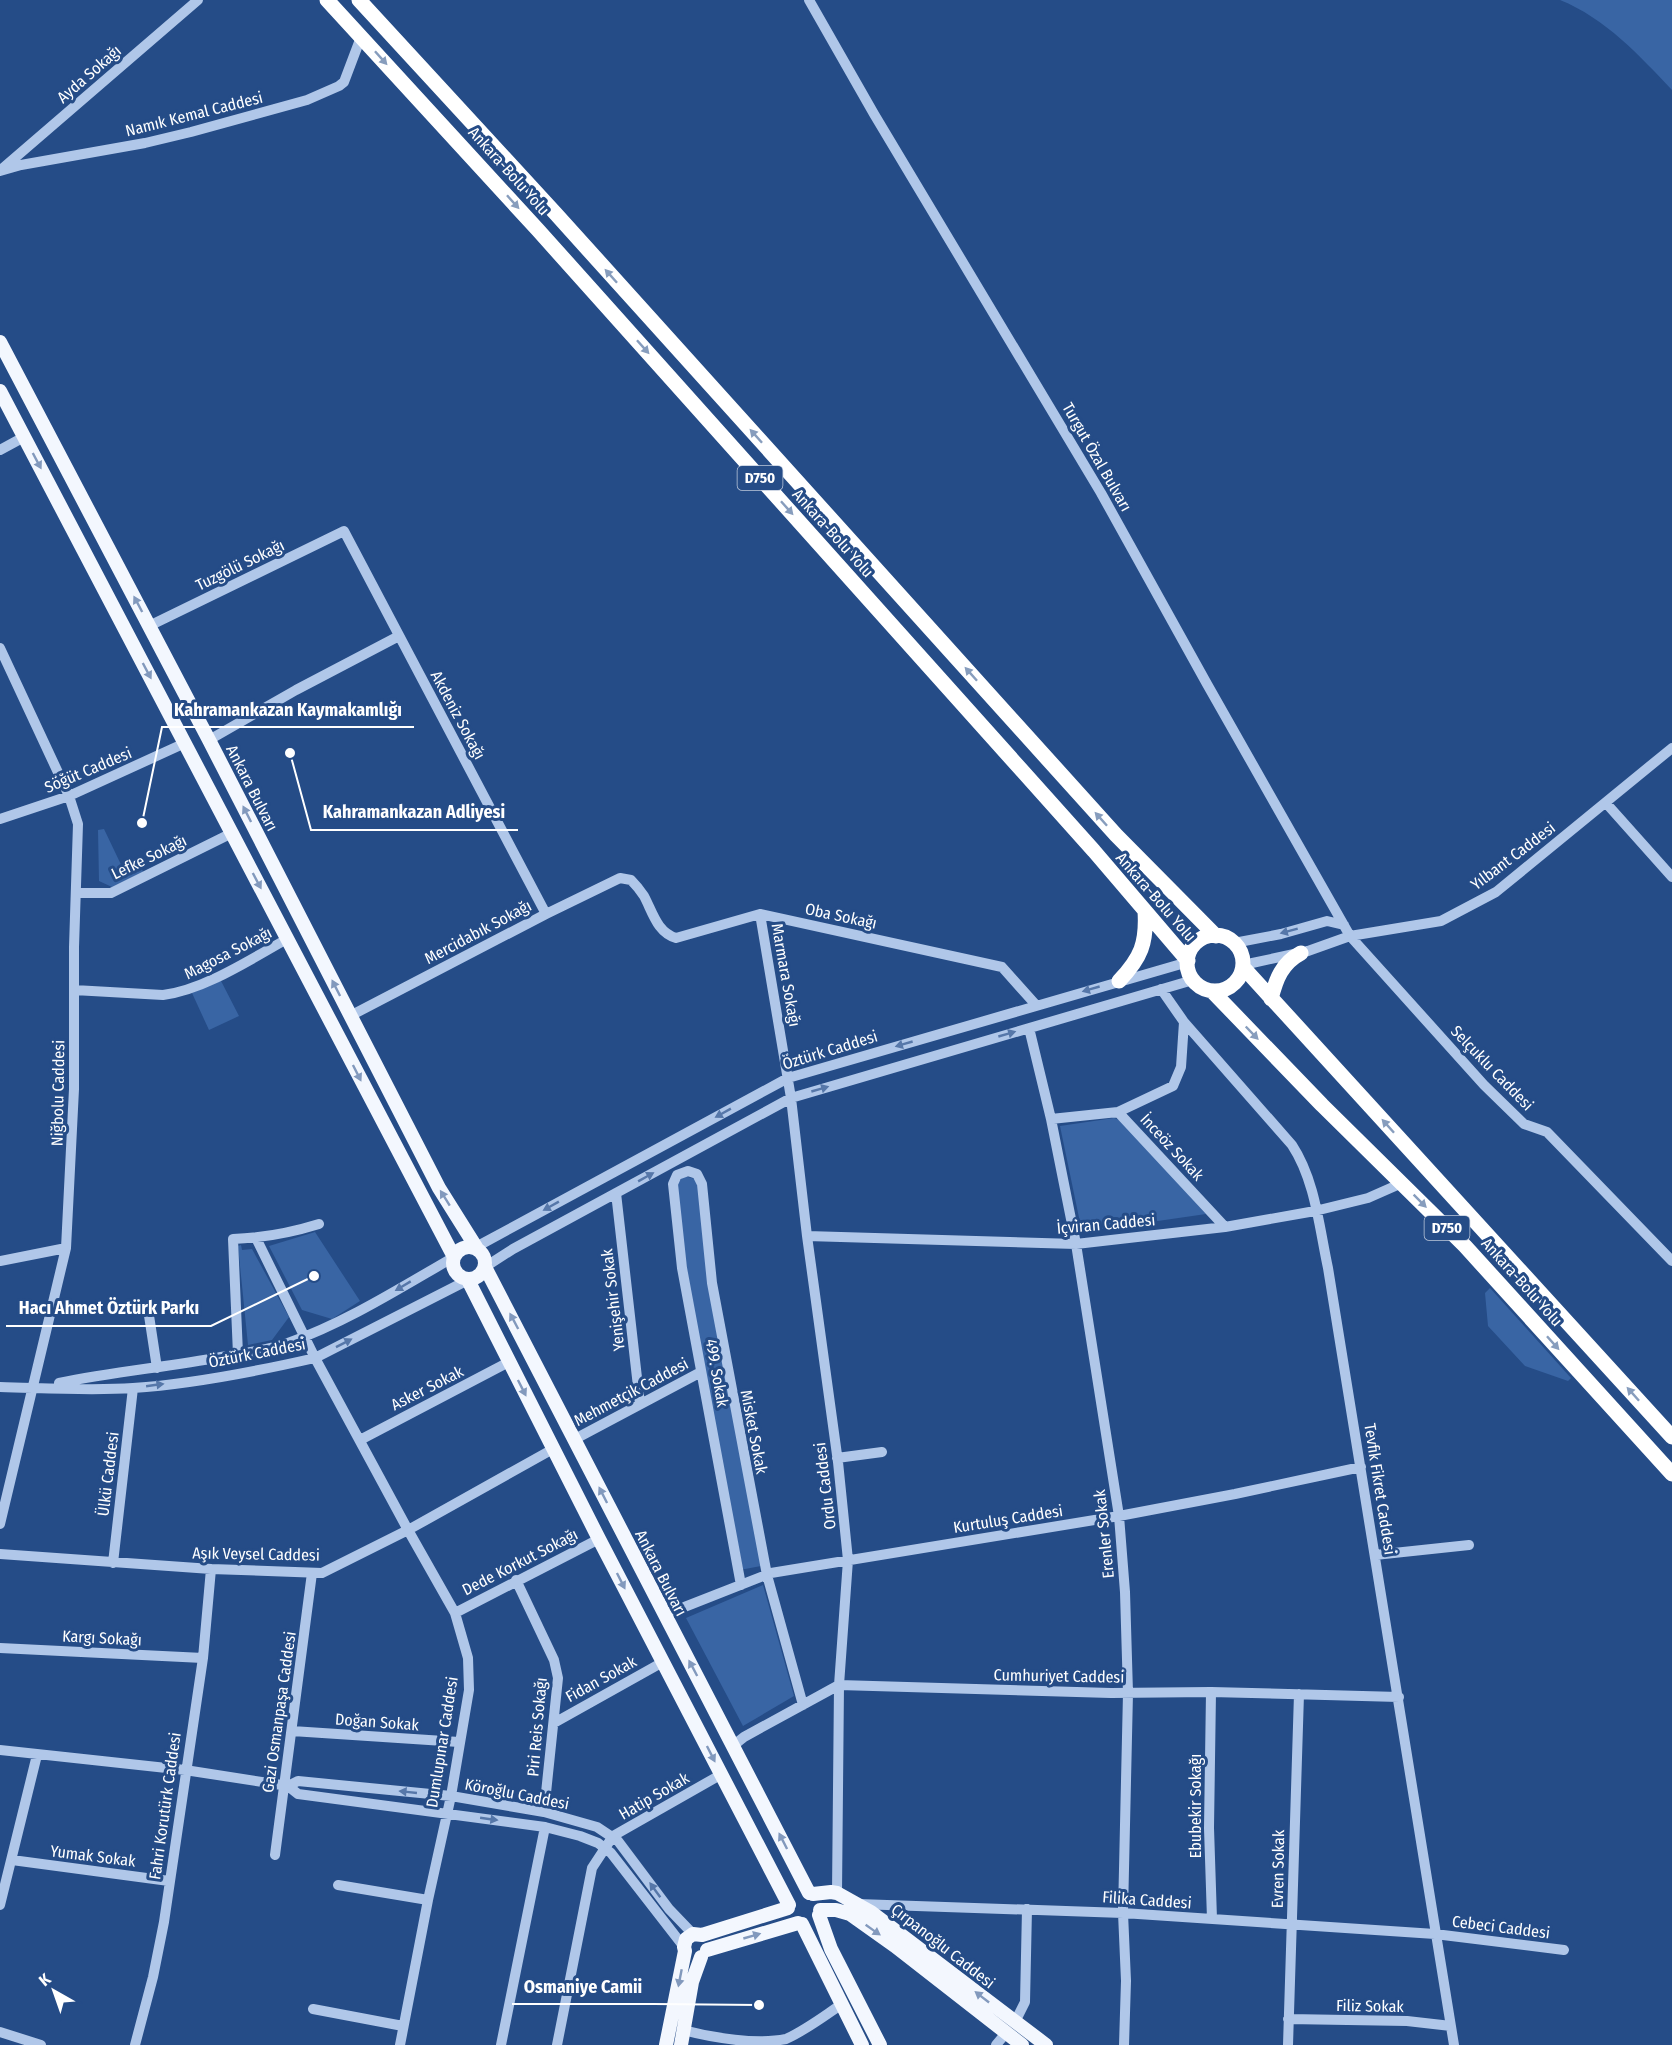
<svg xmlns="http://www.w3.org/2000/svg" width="1672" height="2045" font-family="'Fira Sans Condensed',sans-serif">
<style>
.green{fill:#3965a4}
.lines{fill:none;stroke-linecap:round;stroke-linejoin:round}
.minor{stroke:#b0c7e9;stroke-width:10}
.major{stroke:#f3f7fe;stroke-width:14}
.highway{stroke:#fff;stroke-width:15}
.oneway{fill:#879dbd}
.oneway2{fill:#8299bd}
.oneway3{fill:#5677a9}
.labels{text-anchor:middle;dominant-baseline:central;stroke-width:6;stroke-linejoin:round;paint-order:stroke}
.shield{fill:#254c87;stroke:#bec9db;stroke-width:1.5}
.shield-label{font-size:15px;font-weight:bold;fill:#fff}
.street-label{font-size:16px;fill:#fff;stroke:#254c87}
.leader{fill:none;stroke:#fff;stroke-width:2}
.callout-dot{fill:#fff;stroke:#254c87;stroke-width:2}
.callout-label{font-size:18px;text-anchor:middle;font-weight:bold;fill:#fff;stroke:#254c87;stroke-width:6;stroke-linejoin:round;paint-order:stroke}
</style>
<rect width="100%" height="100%" fill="#254c87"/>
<path class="green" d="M1560 0H1672V90C1640 56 1605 18 1560 0Z
M104 829 125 873 141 866 143 872 112 887 99 881 98 830Z
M220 979 239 1016 209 1030 192 993Z
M1114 1118 1122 1121 1206 1214 1082 1232 1060 1126Z
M684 1176 695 1179 699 1186 761 1566 745 1569H743C717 1441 690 1314 676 1184Z
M315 1232 360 1301 332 1319 302 1310 269 1246Z
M241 1245 242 1250 252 1249 289 1317 272 1340 248 1345 238 1246Z
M1490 1288 1571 1378 1568 1381 1525 1366 1488 1326 1485 1293Z
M763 1585 794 1696 743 1726 686 1618Z"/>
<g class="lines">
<path class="minor" d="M809 0 874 114 1101 493 1207 684 1350 936 1484 1085 1524 1124 1547 1132 1672 1261
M2 169 198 0
M0 171 21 165 145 143 191 132 307 100 339 86 344 82 361 37
M0 450 24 437
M149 626 344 531 546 914
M0 648 69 796 78 824 74 947V1089L66 1248 0 1524
M209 740 296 690 399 636
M1606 803 1672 877
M0 819 69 796 185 743
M76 893H111L232 833
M760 914 791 1098 807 1236 838 1462 848 1560 839 1685 837 1893
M1234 943 1281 934 1327 921 1344 925
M1243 965 1308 951 1350 936 1441 921 1496 892 1672 748
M1161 989 1184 1022 1292 1145C1315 1180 1319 1226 1328 1268L1454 2045
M74 990 163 995C204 990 251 959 287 939
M350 1016 546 914 620 878 631 880C636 885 640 890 644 896 653 913 657 932 676 938L760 914 1002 967 1036 1005
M1029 1028 1051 1119 1076 1244 1119 1516 1125 1592 1128 1693 1123 1913 1126 1981 1124 2045
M1118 1112 1225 1227
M1051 1119 1118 1112 1173 1086 1181 1067 1184 1022
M616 1193 640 1404
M807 1236 1076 1244 1225 1227 1315 1211 1368 1198 1402 1183
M256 1238 315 1358 408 1530 455 1613 468 1658 469 1690 451 1796 428 1900 400 2045
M476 1247 788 1078 1188 962
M0 1261 66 1248
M485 1267 513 1249 791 1098 1193 980
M148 1309 157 1368
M238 1354 233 1239C263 1238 290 1233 319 1224
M59 1383C113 1372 167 1367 221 1357 243 1353 266 1351 288 1343 347 1322 400 1288 454 1257
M0 1387C44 1388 90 1391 133 1388 191 1384 258 1371 315 1358L468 1280
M575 1439 701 1372
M360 1440 509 1362
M837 1458 882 1452
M0 1554 211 1569 322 1573 408 1530 553 1449
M1375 1555 1469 1545
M113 1563 133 1388
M516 1580 554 1660 558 1678 544 1812
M741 1585 682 1268 673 1184 677 1175 688 1171 697 1174 702 1184 712 1283 767 1575 803 1705
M455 1613 599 1539
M664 1615 771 1573 1119 1516 1235 1494 1361 1467
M0 1648 203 1658
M1211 1692 1209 1828 1212 1919
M554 1723 663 1662
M292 1731 459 1742
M734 1745 744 1737 839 1685 1111 1693 1211 1692 1399 1697
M0 1750 185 1770 288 1786 298 1794 545 1827 580 1836 598 1843 611 1853 684 1947
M288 1786 298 1781 451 1796 544 1812 597 1827 618 1841 669 1909 693 1934
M275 1855 312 1573
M12 1860 169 1881
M338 1885 428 1900
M858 1904 1123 1913 1435 1934 1564 1950
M0 1905 37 1755
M313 2009 403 2026
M1288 2019 1407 2021 1451 2026
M1015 2022 1025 2002 1027 1909
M683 2030C713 2038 757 2045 786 2039 806 2030 824 2016 842 2004
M0 2032 41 2045
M135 2045 153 1977 164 1922 203 1658 211 1569
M501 2045 545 1827
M557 2045 592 1868 613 1836 722 1774
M996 2045 1006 2033
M1288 2045 1299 1694"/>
<path class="major" d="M0 342 209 740 439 1188 476 1247
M0 391 454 1257
M453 1263a16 16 0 1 1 32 0a16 16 0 1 1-32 0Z
M485 1267 809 1893
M468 1280 599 1539 789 1905
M813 1894 831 1892 837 1893 871 1912 1046 2045
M820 1910H836L850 1914 895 1946 1022 2045
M819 1915 831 1949 880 2045
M802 1924 862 2045
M707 1950 798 1923
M666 2045 685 1951 684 1947 686 1939 693 1934 702 1935 788 1908
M681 2045 692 1982 701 1957"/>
<path class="highway" d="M327 0 538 230 1094 851 1188 961
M359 0 556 214 1116 835 1216 936
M1187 963a28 28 0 1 1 56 0a28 28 0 1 1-56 0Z
M1243 967 1672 1437
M1119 981C1141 958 1147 943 1145 911
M1212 991 1322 1105 1465 1246 1672 1474
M1271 999C1276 979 1282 963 1301 953"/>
</g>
<defs><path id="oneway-solid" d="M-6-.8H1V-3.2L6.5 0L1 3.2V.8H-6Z" transform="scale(1.5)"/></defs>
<g class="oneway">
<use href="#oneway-solid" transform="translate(381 58) rotate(48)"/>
<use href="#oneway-solid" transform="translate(513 202) rotate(48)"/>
<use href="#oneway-solid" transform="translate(611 276) rotate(-132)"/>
<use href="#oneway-solid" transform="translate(643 347) rotate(48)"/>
<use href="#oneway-solid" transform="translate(756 436) rotate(-132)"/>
<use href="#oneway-solid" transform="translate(787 508) rotate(48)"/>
<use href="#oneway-solid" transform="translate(971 674) rotate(-132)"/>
<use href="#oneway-solid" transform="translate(1101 819) rotate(-132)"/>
<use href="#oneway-solid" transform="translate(1252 1033) rotate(46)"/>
<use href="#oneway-solid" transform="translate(1388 1126) rotate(-132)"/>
<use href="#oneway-solid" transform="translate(1420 1201) rotate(45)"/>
<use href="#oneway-solid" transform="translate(1553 1343) rotate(48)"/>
<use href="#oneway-solid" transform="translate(1633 1394) rotate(-132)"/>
</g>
<g class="oneway2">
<use href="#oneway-solid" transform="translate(37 461) rotate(62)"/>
<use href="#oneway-solid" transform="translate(138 604) rotate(-118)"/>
<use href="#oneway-solid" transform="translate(147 671) rotate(62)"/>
<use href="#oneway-solid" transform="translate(247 814) rotate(-117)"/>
<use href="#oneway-solid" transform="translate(257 881) rotate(62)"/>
<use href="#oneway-solid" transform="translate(336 988) rotate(-117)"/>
<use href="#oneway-solid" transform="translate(357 1073) rotate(63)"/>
<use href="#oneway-solid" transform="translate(445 1198) rotate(-122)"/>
<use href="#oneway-solid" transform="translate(514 1321) rotate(-118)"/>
<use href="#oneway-solid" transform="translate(522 1388) rotate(63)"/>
<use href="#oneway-solid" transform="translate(603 1495) rotate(-117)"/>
<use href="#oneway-solid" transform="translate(621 1581) rotate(63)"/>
<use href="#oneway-solid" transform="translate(693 1668) rotate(-118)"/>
<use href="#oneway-solid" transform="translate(711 1754) rotate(63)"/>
<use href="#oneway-solid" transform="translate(783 1841) rotate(-117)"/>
<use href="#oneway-solid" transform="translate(873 1930) rotate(35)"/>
<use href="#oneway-solid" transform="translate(752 1936) rotate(-16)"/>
<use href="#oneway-solid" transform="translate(680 1978) rotate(101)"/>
<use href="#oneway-solid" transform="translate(982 1997) rotate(-142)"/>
</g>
<g class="oneway3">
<use href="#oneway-solid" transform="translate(1289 931) rotate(165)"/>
<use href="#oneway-solid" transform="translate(1091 989) rotate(164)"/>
<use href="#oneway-solid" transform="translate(1007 1034) rotate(-16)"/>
<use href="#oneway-solid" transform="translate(904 1044) rotate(164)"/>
<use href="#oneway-solid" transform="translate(820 1089) rotate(-16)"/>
<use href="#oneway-solid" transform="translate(723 1113) rotate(151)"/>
<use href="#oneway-solid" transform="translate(646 1177) rotate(-29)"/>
<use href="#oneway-solid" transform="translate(551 1206) rotate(151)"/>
<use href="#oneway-solid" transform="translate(403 1286) rotate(149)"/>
<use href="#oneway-solid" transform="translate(344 1343) rotate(-27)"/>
<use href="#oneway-solid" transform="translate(155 1385) rotate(-8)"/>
<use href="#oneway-solid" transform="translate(408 1792) rotate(-174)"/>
<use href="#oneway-solid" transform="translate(489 1819) rotate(8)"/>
<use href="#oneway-solid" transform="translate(655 1890) rotate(-126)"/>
</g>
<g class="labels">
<g class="shield">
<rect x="737.5" y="466" width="45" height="24" rx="4.5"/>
<rect x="1424.5" y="1216" width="45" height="24" rx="4.5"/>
</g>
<g class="shield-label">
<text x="760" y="478">D750</text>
<text x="1447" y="1228">D750</text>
</g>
<g class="street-label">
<text transform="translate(89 74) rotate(-41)">Ayda Sokağı</text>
<text transform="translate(194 114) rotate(-14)">Namık Kemal Caddesi</text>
<text transform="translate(509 171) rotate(48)">Ankara-Bolu Yolu</text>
<text transform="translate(1097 457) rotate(60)">Turgut Özal Bulvarı</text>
<text transform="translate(833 533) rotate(48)">Ankara-Bolu Yolu</text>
<text transform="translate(240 565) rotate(-26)">Tuzgölü Sokağı</text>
<text transform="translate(458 715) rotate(62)">Akdeniz Sokağı</text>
<text transform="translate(88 770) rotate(-23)">Söğüt Caddesi</text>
<text transform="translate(252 788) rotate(63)">Ankara Bulvarı</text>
<text transform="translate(1513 856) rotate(-37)">Yılbant Caddesi</text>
<text transform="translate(149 857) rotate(-26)">Lefke Sokağı</text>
<text transform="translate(1156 897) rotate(49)">Ankara-Bolu Yolu</text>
<text transform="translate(841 916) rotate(12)">Oba Sokağı</text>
<text transform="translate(478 932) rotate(-28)">Mercidabık Sokağı</text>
<text transform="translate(228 953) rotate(-27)">Magosa Sokağı</text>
<text transform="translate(786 975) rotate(80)">Marmara Sokağı</text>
<text transform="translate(830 1050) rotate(-17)">Öztürk Caddesi</text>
<text transform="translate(1492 1068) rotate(46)">Selçuklu Caddesi</text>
<text transform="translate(58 1093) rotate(-89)">Niğbolu Caddesi</text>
<text transform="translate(1172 1147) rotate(47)">İnceöz Sokak</text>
<text transform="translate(1106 1224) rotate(-5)">İçviran Caddesi</text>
<text transform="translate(1522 1282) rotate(48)">Ankara-Bolu Yolu</text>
<text transform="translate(613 1300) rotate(-97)">Yenişehir Sokak</text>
<text transform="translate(257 1353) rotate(-11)">Öztürk Caddesi</text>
<text transform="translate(717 1373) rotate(80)">499. Sokak</text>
<text transform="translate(427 1388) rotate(-27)">Asker Sokak</text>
<text transform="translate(631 1392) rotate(-28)">Mehmetçik Caddesi</text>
<text transform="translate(754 1432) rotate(79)">Misket Sokak</text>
<text transform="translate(108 1474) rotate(-83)">Ülkü Caddesi</text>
<text transform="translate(825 1486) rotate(-97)">Ordu Caddesi</text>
<text transform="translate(1380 1489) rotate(81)">Tevfik Fikret Caddesi</text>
<text transform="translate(1008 1519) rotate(-9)">Kurtuluş Caddesi</text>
<text transform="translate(1104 1534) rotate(-96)">Erenler Sokak</text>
<text transform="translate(256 1554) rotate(1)">Aşık Veysel Caddesi</text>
<text transform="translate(520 1562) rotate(-27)">Dede Korkut Sokağı</text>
<text transform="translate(661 1573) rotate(63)">Ankara Bulvarı</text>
<text transform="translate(102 1638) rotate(3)">Kargı Sokağı</text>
<text transform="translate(1059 1676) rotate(1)">Cumhuriyet Caddesi</text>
<text transform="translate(601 1679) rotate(-29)">Fidan Sokak</text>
<text transform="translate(279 1712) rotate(-82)">Gazi Osmanpaşa Caddesi</text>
<text transform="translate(377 1722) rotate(4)">Doğan Sokak</text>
<text transform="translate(537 1727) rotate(-85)">Piri Reis Sokağı</text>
<text transform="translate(442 1742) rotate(-81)">Dumlupınar Caddesi</text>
<text transform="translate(517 1794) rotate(11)">Köroğlu Caddesi</text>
<text transform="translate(654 1796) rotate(-30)">Hatip Sokak</text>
<text transform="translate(165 1806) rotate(-82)">Fahri Korutürk Caddesi</text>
<text transform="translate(1195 1806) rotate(-90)">Ebubekir Sokağı</text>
<text transform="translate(93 1856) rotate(7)">Yumak Sokak</text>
<text transform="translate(1278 1869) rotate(-89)">Evren Sokak</text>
<text transform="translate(1147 1900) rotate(4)">Filika Caddesi</text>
<text transform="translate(1501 1927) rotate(7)">Cebeci Caddesi</text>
<text transform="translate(943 1946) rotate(38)">Çırpanoğlu Caddesi</text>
<text transform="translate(1370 2006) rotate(1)">Filiz Sokak</text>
</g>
</g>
<path class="leader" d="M142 823L162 727H414M290 753L311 830H518M314 1276L211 1326H6M759 2005L654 2004H512"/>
<g class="callout-dot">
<circle cx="142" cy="823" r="6"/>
<circle cx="290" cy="753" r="6"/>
<circle cx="314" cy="1276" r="6"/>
<circle cx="759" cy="2005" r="6"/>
</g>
<g class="callout-label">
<text x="288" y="716">Kahramankazan Kaymakamlığı</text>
<text x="414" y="818">Kahramankazan Adliyesi</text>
<text x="109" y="1314">Hacı Ahmet Öztürk Parkı</text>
<text x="583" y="1993">Osmaniye Camii</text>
</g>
<g transform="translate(54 1991) rotate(320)" stroke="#254c87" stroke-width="4.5" paint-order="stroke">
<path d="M0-4.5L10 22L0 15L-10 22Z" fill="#ffffff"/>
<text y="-9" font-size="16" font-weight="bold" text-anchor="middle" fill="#ffffff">K</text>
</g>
</svg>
